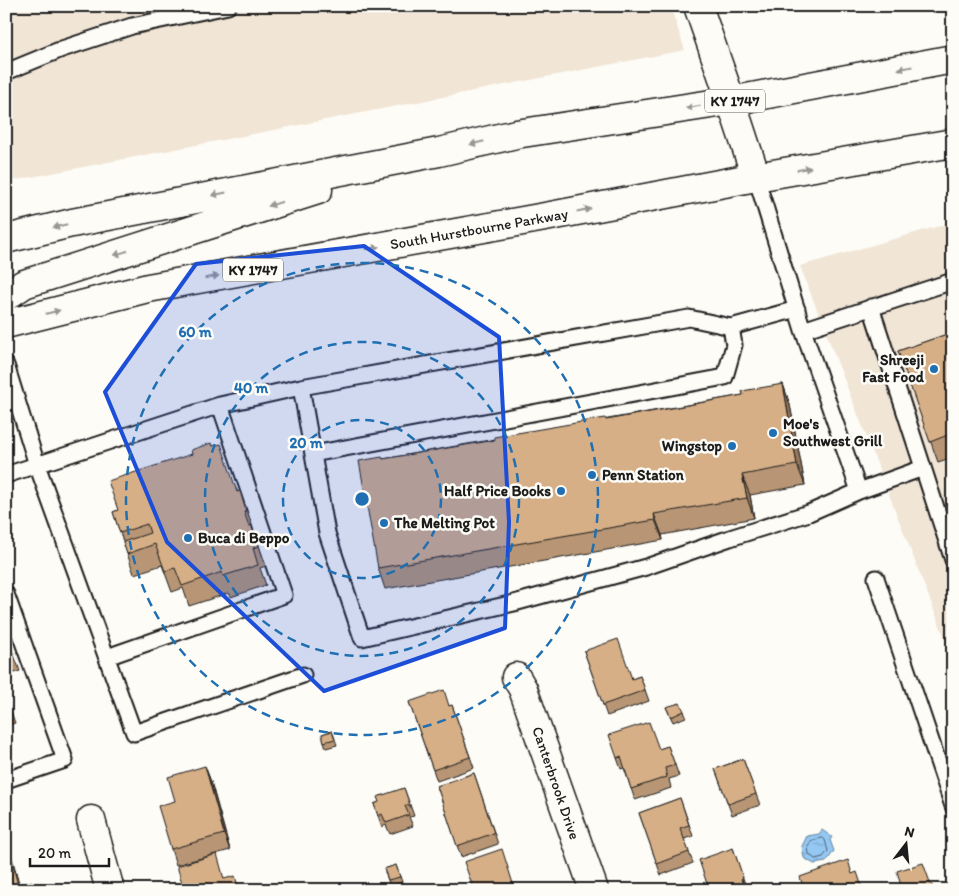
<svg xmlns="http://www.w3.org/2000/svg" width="959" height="896" font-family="Itim,sans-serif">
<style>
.built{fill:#f1e5d5}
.water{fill:url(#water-ripples);stroke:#64839c}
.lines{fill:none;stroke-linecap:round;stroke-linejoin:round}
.shore{stroke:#4c6071;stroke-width:1}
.lane-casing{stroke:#1c1c1c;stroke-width:19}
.street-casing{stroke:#1c1c1c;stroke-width:31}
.primary-casing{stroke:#1c1c1c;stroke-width:31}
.lane{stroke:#fdfcf7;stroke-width:15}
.street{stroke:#fdfcf7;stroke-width:28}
.primary{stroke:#fdfcf7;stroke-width:28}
.wall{fill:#b89674;stroke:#1c1c1c}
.shaded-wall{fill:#967a5e;stroke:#1c1c1c}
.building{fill:#d6af87;stroke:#1c1c1c}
.oneway{fill:#989794}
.marked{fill:#1d4ed8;fill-opacity:0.2;stroke:#1d4ed8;stroke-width:4;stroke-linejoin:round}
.ring{fill:none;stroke:#1f6fb2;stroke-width:2.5;stroke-dasharray:9 6}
.poi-dot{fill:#1f6fb2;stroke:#fdfcf7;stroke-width:2}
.labels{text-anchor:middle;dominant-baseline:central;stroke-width:5;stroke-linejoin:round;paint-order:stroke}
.shield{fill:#fdfcf7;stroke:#605f5e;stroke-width:1}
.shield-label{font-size:14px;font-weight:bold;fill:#1c1c1c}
.street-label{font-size:15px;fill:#1c1c1c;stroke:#fdfcf7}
.poi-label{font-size:15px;font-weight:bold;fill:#1c1c1c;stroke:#fdfcf7;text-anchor:start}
.centre{fill:#1f6fb2;stroke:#fdfcf7;stroke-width:2.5}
.ring-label{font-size:15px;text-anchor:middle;font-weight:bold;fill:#1f6fb2;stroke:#fdfcf7;stroke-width:5;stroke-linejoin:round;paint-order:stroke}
</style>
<defs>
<pattern id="water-ripples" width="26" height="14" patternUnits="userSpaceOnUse" patternTransform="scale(1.25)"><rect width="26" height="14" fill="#94c7f1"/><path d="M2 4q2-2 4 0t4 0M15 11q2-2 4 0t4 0" fill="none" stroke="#7faace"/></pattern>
</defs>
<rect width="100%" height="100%" fill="#fdfcf7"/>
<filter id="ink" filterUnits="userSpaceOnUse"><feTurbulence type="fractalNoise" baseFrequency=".02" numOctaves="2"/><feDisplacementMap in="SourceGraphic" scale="10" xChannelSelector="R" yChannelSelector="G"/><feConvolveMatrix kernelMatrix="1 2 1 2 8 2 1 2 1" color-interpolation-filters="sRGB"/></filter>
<g filter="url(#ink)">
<path class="built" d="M6 6H670L685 50 6 182Z
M953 222V659L800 266Z"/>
<path class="water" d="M822 830 832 837 830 840 834 851 826 862 814 864 804 858 802 846 807 836 819 834Z"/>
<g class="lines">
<path class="shore" d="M823 838 825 840 828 851 823 857 815 859 809 854 808 847 811 841Z"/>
<defs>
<path id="lane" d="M6 72 62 49 132 26 228 6
M756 177 803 330 953 281
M871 307 953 560
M803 330 859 491
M6 365 37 465 134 733 303 675
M301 387 327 533 362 638 514 603 646 567 730 538 809 513 859 491 923 468
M313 454 725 377 734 345 731 327
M6 475 220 405 301 387 689 318 731 327 797 309
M876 578 953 806
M6 594 65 760 6 780
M107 657 284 595 220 405"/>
<path id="street" d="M698 6 731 101 756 177
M516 677 523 689 594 890
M91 820 110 890"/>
<path id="primary" d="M6 239 72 223 439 152 516 134 731 101 953 59
M6 296 24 284 318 190
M6 324 148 288 545 217 756 177 953 143"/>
</defs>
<use href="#lane" class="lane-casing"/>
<use href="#street" class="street-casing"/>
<use href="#primary" class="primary-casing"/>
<use href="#lane" class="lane"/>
<use href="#street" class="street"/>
<use href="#primary" class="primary"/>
</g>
<path class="wall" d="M953 332V457L938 462 898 351Z
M783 384 790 405 805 485 750 495 754 518 662 535 663 540 385 589 378 568 382 457 383 459 743 395Z
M212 446 238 492 240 491 266 566 260 568 266 585 231 597 229 593 189 606 183 588 172 592 162 565 134 574 113 512 118 510 192 454Z
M6 634 20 671 6 676Z
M584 651 632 679 640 676 649 701 607 716Z
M6 697 15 723 6 726Z
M409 702 450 706 452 705 474 768 437 781Z
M666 707 684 711 686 717 673 722Z
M332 731 337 745 326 748 322 734Z
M668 746 679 776 669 779 671 788 635 800 624 768 621 769 617 758 659 749Z
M743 759 760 805 732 815 715 769Z
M205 766 211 782 230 850 176 865 171 849 175 801Z
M474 773 498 844 461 857 437 786Z
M404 788 414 816 409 817 413 826 390 834 386 825 382 827 374 804 379 802Z
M680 798 693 836 684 839 693 863 661 875 639 813Z
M396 865 402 882 390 886 384 869Z"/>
<path class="shaded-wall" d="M783 384 790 405 805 485 797 465Z
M742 475 750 495 754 518 747 498Z
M654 514 662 535 663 540 655 520Z
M205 766 211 782 230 850 224 834Z
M6 840 11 854 21 890 18 885Z
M733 848 747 890H745Z"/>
<path class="building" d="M953 332V433L930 442 898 351Z
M783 384 797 465 742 475 747 498 654 514 655 520 378 568 359 461 382 457 383 459 495 440 494 437 605 418 606 420 743 395 742 391Z
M211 443 212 446 221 444 237 492 240 491 246 511 244 512 249 526 251 525 259 546 253 548 258 565 223 576 222 572 182 586 175 568 165 571 155 544 127 554 123 542 150 533 147 524 120 533 113 512 118 510 108 481 192 454 191 450Z
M6 634 12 651 6 653Z
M618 639 632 679 640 676 645 690 603 705 584 651Z
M444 690 449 706 452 705 470 757 433 770 409 702Z
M680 703 684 711 671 717 666 707Z
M649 722 659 749 668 746 675 765 665 768 667 777 631 789 621 756 617 758 609 735Z
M332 731 335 739 324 742 322 734Z
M743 759 756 794 728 804 715 769Z
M205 766 224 834 171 849 158 806 175 801 168 777Z
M474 773 494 833 457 846 437 786Z
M404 788 410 805 405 806 409 815 386 823 382 814 378 816 374 804 379 802 377 797Z
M680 798 689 825 680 828 689 852 657 864 639 813Z
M6 840 18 885 32 881 34 890H6Z
M733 848 743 877 741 879 745 890H692L707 884 699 860Z
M502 849 515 890H474L464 862Z
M217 854 224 879 235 876 239 890H184L177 866Z
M848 860 852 874 857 872 863 890H804L800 877Z
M923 863 931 885H932L933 890H902L897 871Z
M396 865 400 877 388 880 384 869Z
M277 886 278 890H265Z"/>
<defs><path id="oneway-solid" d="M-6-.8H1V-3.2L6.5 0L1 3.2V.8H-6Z" transform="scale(1.25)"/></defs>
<g class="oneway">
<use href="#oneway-solid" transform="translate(905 68) rotate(169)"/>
<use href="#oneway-solid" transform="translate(693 107) rotate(171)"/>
<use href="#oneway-solid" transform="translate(477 143) rotate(167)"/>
<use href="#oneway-solid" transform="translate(804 169) rotate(-10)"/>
<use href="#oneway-solid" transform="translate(219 194) rotate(169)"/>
<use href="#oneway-solid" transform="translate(275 204) rotate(162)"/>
<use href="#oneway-solid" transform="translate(584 210) rotate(-11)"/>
<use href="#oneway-solid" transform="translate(60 226) rotate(166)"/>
<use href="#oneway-solid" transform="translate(372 248) rotate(-10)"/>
<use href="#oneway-solid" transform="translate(121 253) rotate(162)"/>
<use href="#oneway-solid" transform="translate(212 277) rotate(-10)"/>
<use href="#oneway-solid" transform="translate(53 312) rotate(-14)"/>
</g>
</g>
<path class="marked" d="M364 246 499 337 509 522 505 628 324 691 167 542 105 392 196 264Z"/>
<g class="ring">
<circle cx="362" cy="499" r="79"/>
<circle cx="362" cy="499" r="157"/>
<circle cx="362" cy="499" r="236"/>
</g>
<g class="poi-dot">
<circle cx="934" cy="369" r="5"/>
<circle cx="773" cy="433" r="5"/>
<circle cx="732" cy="446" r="5"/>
<circle cx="592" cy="475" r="5"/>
<circle cx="561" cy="491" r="5"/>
<circle cx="384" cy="523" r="5"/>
<circle cx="188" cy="538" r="5"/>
</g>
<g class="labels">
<g class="shield">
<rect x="705" y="89.5" width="60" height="23" rx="4"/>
<rect x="223" y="258.5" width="60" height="23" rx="4"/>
</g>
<g class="shield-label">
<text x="735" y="101">KY 1747</text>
<text x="253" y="270">KY 1747</text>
</g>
<g class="street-label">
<text transform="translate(479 229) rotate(-10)">South Hurstbourne Parkway</text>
<text transform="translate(556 783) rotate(71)">Canterbrook Drive</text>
</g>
<g class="poi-label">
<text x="924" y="360" text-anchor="end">Shreeji<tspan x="924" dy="17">Fast Food</tspan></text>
<text x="783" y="424">Moe's<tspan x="783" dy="17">Southwest Grill</tspan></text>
<text x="722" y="446" text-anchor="end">Wingstop</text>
<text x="602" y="475">Penn Station</text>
<text x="551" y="491" text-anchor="end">Half Price Books</text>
<text x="394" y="523">The Melting Pot</text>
<text x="198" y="538">Buca di Beppo</text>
</g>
</g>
<circle cx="362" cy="499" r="8" class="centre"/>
<g class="ring-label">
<text x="195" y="337">60 m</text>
<text x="251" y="393">40 m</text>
<text x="306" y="448">20 m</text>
</g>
<rect width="959" height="896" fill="none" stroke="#fdfcf7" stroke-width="25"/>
<rect x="12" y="12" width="934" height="871" fill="none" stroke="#1c1c1c" stroke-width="2" filter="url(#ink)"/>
<g transform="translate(906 844) rotate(16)" stroke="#fdfcf7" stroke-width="4" paint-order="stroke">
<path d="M0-4L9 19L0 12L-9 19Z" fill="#1c1c1c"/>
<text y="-8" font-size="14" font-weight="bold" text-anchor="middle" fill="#1c1c1c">N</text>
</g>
<path d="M30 858v8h79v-8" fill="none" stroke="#1c1c1c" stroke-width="2.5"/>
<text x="38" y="858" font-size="15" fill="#1c1c1c" stroke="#fdfcf7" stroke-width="4" paint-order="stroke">20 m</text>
</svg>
